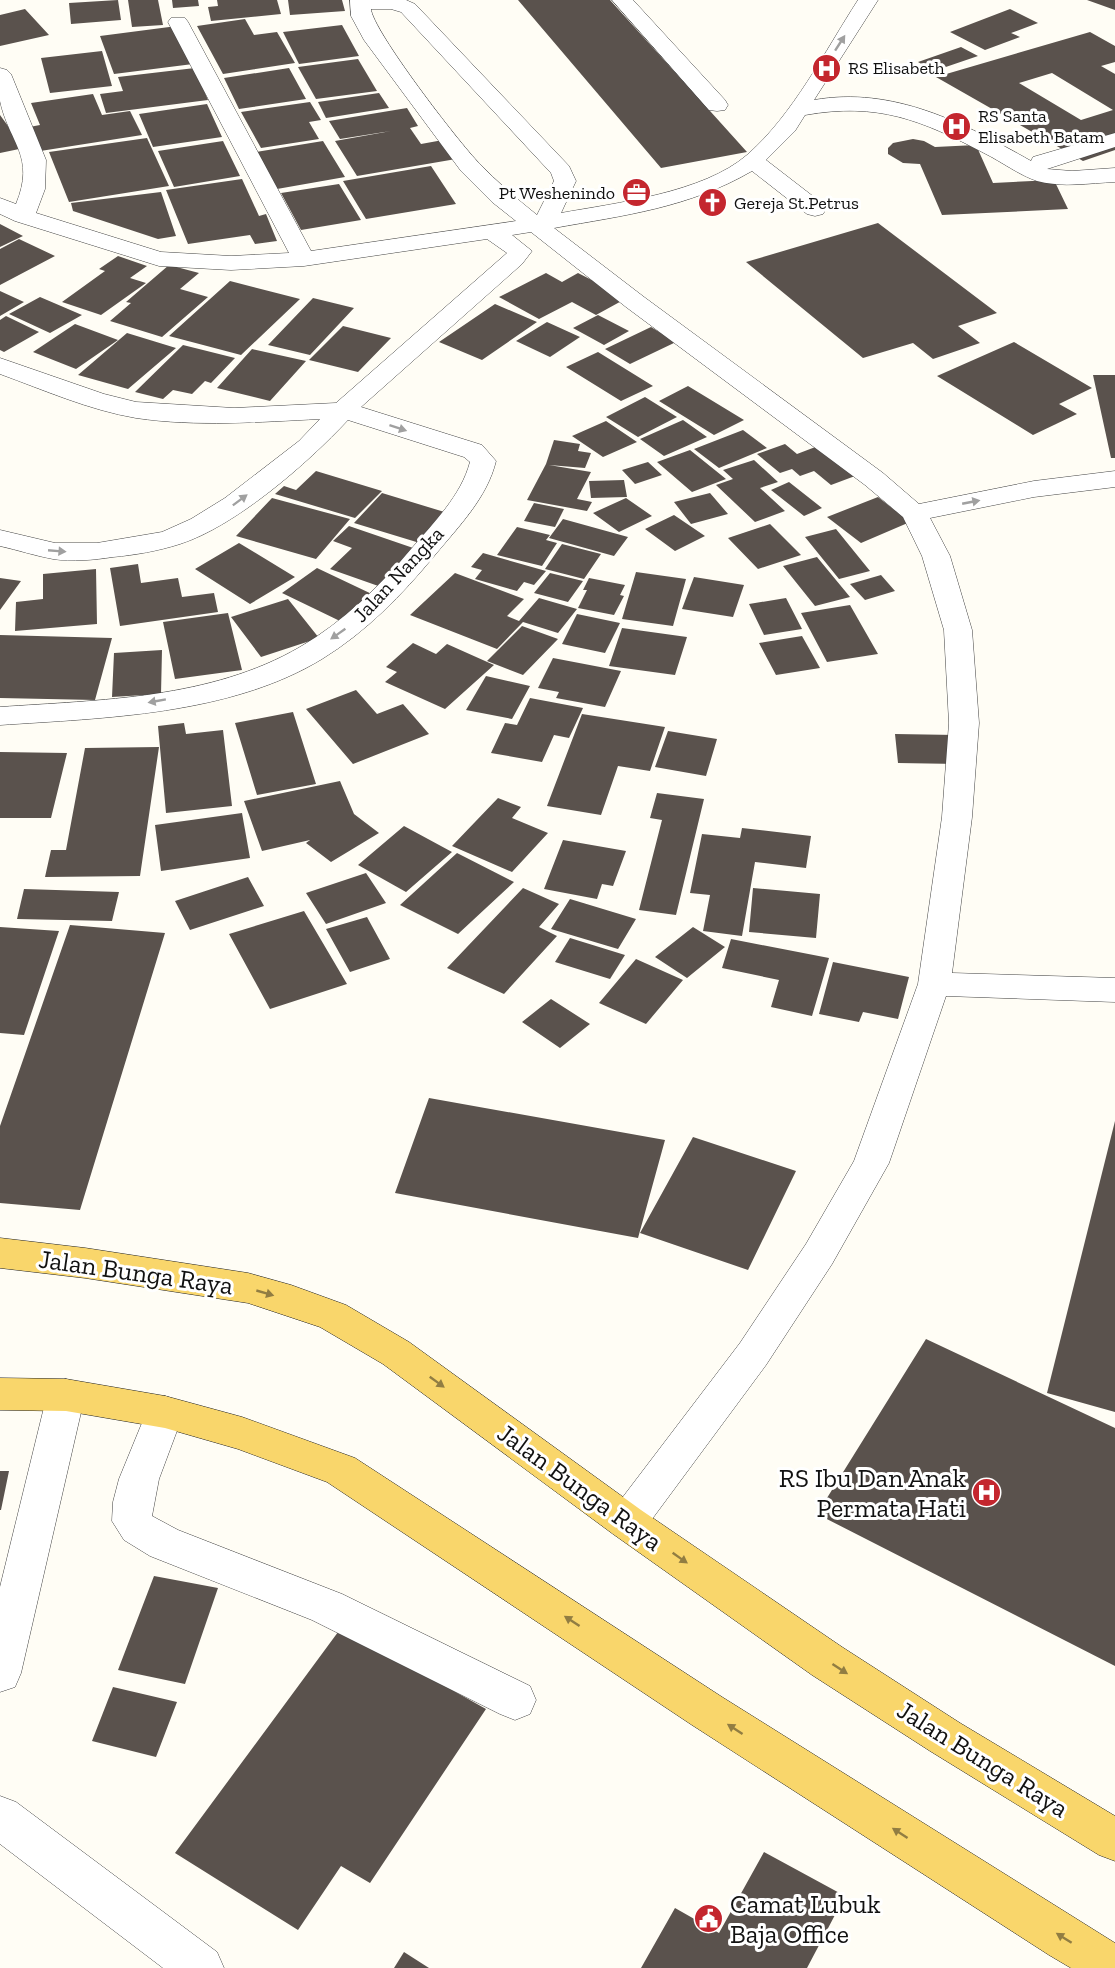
<svg xmlns="http://www.w3.org/2000/svg" width="1115" height="1968" font-family="'Zilla Slab',serif">
<style>
.building{fill:#5a524d;fill-rule:evenodd}
.lines{fill:none;stroke-linecap:round;stroke-linejoin:round}
.minor-casing{stroke:#444;stroke-width:1}
.major-casing{stroke:#222;stroke-width:1}
.minor{fill:#fff;fill-rule:evenodd}
.major{fill:#f9d66b;fill-rule:evenodd}
.oneway{fill:#a0a0a0}
.oneway2{fill:#917d42}
.labels{text-anchor:middle;dominant-baseline:central;stroke-width:6;stroke-linejoin:round;paint-order:stroke}
.far-poi-label{font-size:18px;fill:#111;stroke:#fff;text-anchor:start}
.street-label{font-size:21px;fill:#111;stroke:#fff}
.near-street-label{font-size:26px;fill:#111;stroke:#fff}
.near-poi-label{font-size:26px;fill:#111;stroke:#fff;text-anchor:end}
</style>
<rect width="100%" height="100%" fill="#fffdf5"/>
<path class="building" d="M118 0 121 20 71 24 69 3Z
M128 0H158L163 25 132 27Z
M172 0H198L199 6 173 8Z
M217 0H277L281 14 211 21 208 7 218 6Z
M288 0H342L345 11 290 15Z
M518 0H610L747 152 661 168Z
M1087 0H1115V10Z
M25 9 49 35 0 46V15Z
M1010 9 1038 23 1011 33 1020 37 985 50 950 32Z
M245 19 254 35 277 32 295 63 223 74 197 26Z
M342 25 359 56 299 64 283 32Z
M177 26 193 64 114 74 100 36Z
M1090 32 1115 46V62L1101 66 1115 74V150L1083 161 936 77ZM1052 73 1113 110 1081 120 1019 83Z
M961 47 978 56 934 71 918 62Z
M102 51 112 86 50 93 41 58Z
M358 59 377 91 316 99 298 67Z
M195 68 208 100 106 113 100 94 123 91 118 77Z
M289 68 306 99 239 109 224 78Z
M379 93 389 108 326 118 318 102Z
M93 94 102 115 130 111 142 135 34 152 24 128 40 125 31 103Z
M310 102 321 120 309 122 319 139 261 148 241 112Z
M207 104 222 137 153 147 139 114Z
M407 108 418 126 410 128 421 144 443 140 456 159 357 176 335 141 391 131 340 139 329 121Z
M0 115 24 148 0 153Z
M147 138 169 186 69 202 49 152Z
M913 139 924 141 935 147 976 145 993 183 1054 180 1068 209 942 215 920 164 903 163 888 154V148L893 143Z
M223 141 240 176 174 187 158 151Z
M323 141 345 177 277 189 256 152Z
M431 166 456 204 366 219 343 181Z
M242 179 259 216 266 214 277 241 255 244 250 235 188 244 166 190Z
M339 184 361 220 301 230 281 193Z
M161 192 176 236 158 239 73 211 71 203Z
M878 223 997 313 958 326 980 343 933 359 913 343 863 358 746 262Z
M0 224 23 236 0 247Z
M19 239 55 256 0 285V249Z
M118 256 147 266 130 278 146 283 101 315 62 302 105 271 99 269Z
M169 265 199 273 180 289 208 297 162 337 110 321 131 303 126 302Z
M546 273 562 282 578 273 627 298 596 315 572 302 539 319 499 297Z
M230 281 300 299 241 355 169 336Z
M0 291 24 302 0 316Z
M40 297 82 315 50 333 9 314Z
M313 298 354 308 310 355 268 345Z
M495 304 537 322 482 360 439 342Z
M598 315 629 331 604 345 573 328Z
M6 316 39 332 4 352 0 350V320Z
M547 322 580 337 550 357 516 341Z
M75 324 118 340 76 369 33 352Z
M343 326 391 338 358 372 309 360Z
M651 327 676 342 630 364 605 349Z
M127 333 176 348 128 389 78 375Z
M1014 342 1092 388 1059 404 1077 414 1033 435 937 376Z
M183 345 235 358 211 383 205 381 192 394 173 390 163 399 135 392Z
M252 349 306 361 270 401 217 388Z
M598 352 653 386 621 401 566 367Z
M1093 375H1115V458H1111Z
M688 386 744 420 714 435 659 401Z
M645 397 677 417 638 437 606 417Z
M683 420 707 437 664 456 640 439Z
M606 421 637 442 603 457 572 436Z
M743 430 767 448 719 468 694 449Z
M554 440 580 444 578 451 591 453 585 468 549 465 591 472 577 499 592 502 587 511 527 500 546 464Z
M785 444 797 454 818 446 855 476 831 485 814 471 800 476 792 469 780 473 757 454Z
M690 450 726 479 692 492 657 462Z
M754 460 778 482 760 488 785 511 755 522 716 485 733 479 723 470Z
M648 462 662 475 635 484 622 470Z
M316 471 382 491 355 518 275 494 284 486 296 490Z
M624 480 627 497 591 498 589 481Z
M789 482 822 508 804 516 771 490Z
M382 493 451 514 423 544 354 523Z
M710 493 728 514 691 524 674 502Z
M878 497 910 522 861 543 827 517Z
M272 498 350 519 316 559 236 536Z
M626 498 652 516 619 532 593 513Z
M534 503 564 509 555 527 524 521Z
M674 515 705 536 675 551 645 529Z
M563 519 628 537 614 556 549 538Z
M770 524 801 555 758 569 728 538Z
M349 526 422 551 384 588 330 569 352 548 333 541Z
M517 527 550 535 546 540 557 543 542 566 497 555Z
M836 529 870 571 839 579 805 537Z
M239 543 295 577 250 604 195 569Z
M562 544 601 554 584 579 545 569Z
M483 553 546 571 534 585 524 582 517 591 475 579 482 570 471 567Z
M817 557 850 597 815 606 783 566Z
M138 564 141 583 178 578 182 597 214 593 218 612 120 626 110 568Z
M317 568 376 596 342 622 282 593Z
M96 569 97 624 15 631 16 602 43 599V574Z
M636 572 686 579 673 626 622 619Z
M455 573 524 599 507 616 519 621 539 598 577 609 558 633 523 622 497 649 410 615Z
M550 573 583 581 568 602 534 593Z
M881 575 895 591 865 600 850 584Z
M694 577 744 585 733 617 682 609Z
M0 578 21 581 0 610Z
M589 578 625 585 620 595 624 596 614 615 578 608 587 590H583Z
M786 598 802 629 764 635 749 604Z
M288 599 319 638 261 657 231 617Z
M850 605 878 654 827 662 801 613Z
M228 613 242 670 175 679 163 622Z
M577 614 620 623 605 653 562 644Z
M522 626 558 639 523 675 487 661Z
M622 628 687 637 675 675 609 666Z
M0 635 112 638 95 700 0 698Z
M802 636 820 668 776 675 759 643Z
M413 643 436 654 447 644 494 665 445 709 385 682 397 672 386 667Z
M162 650 161 694 112 697 114 653Z
M553 658 621 671 605 707 556 698 559 692 538 688Z
M486 676 530 686 512 719 466 710Z
M356 690 377 714 403 704 429 734 353 764 306 709Z
M530 698 583 708 569 738 554 735 542 762 491 753 505 723 517 725Z
M293 712 316 784 257 795 235 723Z
M582 714 665 727 650 771 618 766 601 815 547 806Z
M184 723 186 734 223 730 232 806 166 813 158 726Z
M668 731 717 739 706 776 655 767Z
M895 734 956 735 959 764 898 763Z
M159 747 140 876 45 877 51 850H66L85 748Z
M0 752 67 753 51 818H0Z
M340 781 354 814 379 833 331 862 306 843 310 840 262 851 244 801Z
M657 793 704 799 676 915 639 910 662 820 650 818Z
M498 798 521 807 512 818 548 833 512 872 452 846Z
M242 813 250 858 161 871 155 825Z
M404 826 452 852 406 892 358 865Z
M742 828 811 836 806 868 755 862 742 936 703 931 710 895 690 893 702 834 740 838Z
M563 840 626 851 613 886 602 884 597 899 544 889Z
M457 853 514 882 458 934 400 905Z
M366 873 386 903 326 924 306 893Z
M248 877 264 906 190 930 175 901Z
M523 888 559 904 539 927 557 936 504 994 447 968Z
M753 888 820 894 816 938 749 932Z
M24 889 119 892 112 921 17 919Z
M570 899 636 919 618 949 551 929Z
M304 911 347 984 270 1009 229 934Z
M367 917 390 959 350 972 326 929Z
M70 925 165 933 80 1210 0 1203V1126Z
M0 927 59 931 24 1035 0 1033Z
M693 927 725 947 687 978 655 957Z
M570 938 625 955 610 979 555 962Z
M731 939 829 958 812 1016 771 1007 779 980 722 968Z
M636 959 683 980 646 1024 599 1003Z
M833 962 909 977 898 1019 863 1012 859 1022 819 1014Z
M551 999 590 1024 560 1048 522 1022Z
M429 1098 665 1140 638 1238 395 1193Z
M1115 1121V1412L1047 1393Z
M693 1137 796 1171 748 1270 640 1233Z
M926 1339 1115 1428V1666L817 1514Z
M0 1471H9L1 1510H0Z
M154 1576 218 1588 185 1684 118 1670Z
M341 1628 486 1709 370 1883 341 1866 298 1930 175 1853Z
M113 1687 177 1702 156 1757 92 1741Z
M764 1852 845 1896 807 1968H641L675 1908 719 1933Z
M404 1952 429 1968H394Z"/>
<g class="lines">
<defs>
<path id="minor" d="M350 0H406L415 4 569 166 576 181 561 213C616 203 703 193 747 155 793 115 825 51 858 0H878L814 100C893 86 964 123 1031 161L1033 157 1115 133V147L1047 169 1072 171 1115 168V182C1089 183 1063 188 1037 181 1019 175 1002 162 984 153 921 120 878 102 805 115L795 131 766 160 823 204 826 209 823 214 815 216 807 214 752 171C688 208 626 215 554 228L644 297 883 473 919 504 1034 481 1115 471V487L1034 497 930 518 950 556 972 630 979 723 972 817 952 973 1115 978V1002L946 996 889 1163 832 1264 766 1365 641 1534 627 1539 613 1534 607 1522 613 1510 740 1343 806 1244 854 1161 918 984 942 817 949 723 944 630 922 556 903 517 865 485 626 307 531 232 512 235 532 251 522 264 361 407 482 445 496 461C487 498 459 526 435 555 402 595 366 632 322 659 230 715 104 718 0 725V707C100 700 211 699 300 647 343 622 380 586 412 548 434 522 461 496 470 462L464 457 348 420C308 463 236 526 180 544 158 551 135 555 113 557 94 560 72 562 53 559 36 556 18 550 0 546V530L55 543H97L162 532 191 519 225 498 299 441 320 419C259 422 197 427 136 418 89 410 44 390 0 374V358L104 394 136 402 234 408 336 403 507 253 487 239 304 266 231 270 159 266 15 221 0 214V198L16 204C36 156 9 143 0 101 0 91 0 78 0 68L7 70 11 74 46 160 45 189 36 213 161 252 231 256 289 253 168 22 171 18H185L188 22 311 251 516 221 492 202 461 171 364 40 351 16ZM371 9H391L401 12 551 173 554 181 537 215C517 199 497 182 479 163 460 144 372 30 371 9Z
M612 0H633L725 100 728 105 725 110 717 111 709 110Z
M66 1379 80 1384 85 1395 21 1673 15 1687 0 1692V1587L47 1395 52 1384Z
M165 1396 179 1401 184 1412 159 1479 152 1516 178 1530 342 1594 530 1686 536 1700 530 1714 515 1720 500 1714 312 1620 150 1556 124 1540 112 1521 113 1502 119 1479 151 1401Z
M0 1796 16 1802 217 1952 224 1968H163L0 1844Z"/>
<path id="major" d="M0 1238 85 1248 248 1273 291 1285 346 1305 409 1342 641 1510 842 1647 960 1723 1115 1816V1861L1099 1855 930 1751 812 1675 613 1534 383 1364 320 1327 248 1303 85 1278 0 1268Z
M0 1378 66 1379 165 1396 242 1417 355 1458 722 1697 1115 1943V1968H1071L1049 1955 692 1725 327 1482 238 1449 165 1428 66 1411 0 1410Z"/>
</defs>
<use href="#minor" class="minor-casing"/>
<use href="#major" class="major-casing"/>
<use href="#minor" class="minor"/>
<use href="#major" class="major"/>
</g>
<defs><path id="oneway-solid" d="M-6-.8H1V-3.2L6.5 0L1 3.2V.8H-6Z" transform="scale(1.5)"/></defs>
<g class="oneway">
<use href="#oneway-solid" transform="translate(840 43) rotate(-57)"/>
<use href="#oneway-solid" transform="translate(398 428) rotate(18)"/>
<use href="#oneway-solid" transform="translate(240 500) rotate(-37)"/>
<use href="#oneway-solid" transform="translate(971 502) rotate(-11)"/>
<use href="#oneway-solid" transform="translate(57 551) rotate(5)"/>
<use href="#oneway-solid" transform="translate(338 634) rotate(145)"/>
<use href="#oneway-solid" transform="translate(157 701) rotate(170)"/>
</g>
<g class="oneway2">
<use href="#oneway-solid" transform="translate(265 1293) rotate(16)"/>
<use href="#oneway-solid" transform="translate(437 1382) rotate(36)"/>
<use href="#oneway-solid" transform="translate(680 1558) rotate(35)"/>
<use href="#oneway-solid" transform="translate(572 1621) rotate(-147)"/>
<use href="#oneway-solid" transform="translate(840 1669) rotate(33)"/>
<use href="#oneway-solid" transform="translate(735 1729) rotate(-147)"/>
<use href="#oneway-solid" transform="translate(900 1833) rotate(-147)"/>
<use href="#oneway-solid" transform="translate(1064 1938) rotate(-148)"/>
</g>
<defs>
<symbol id="hospital-disc" viewBox="-11 -11 22 22"><circle r="9.5" fill="#c4262e" stroke="#fff"/><path d="M-5-5h3v3.5h4V-5h3V5h-3V1.5h-4V5h-3Z" fill="#fff"/></symbol>
<symbol id="office-disc" viewBox="-11 -11 22 22"><circle r="9.5" fill="#c4262e" stroke="#fff"/><path d="M-6-3h4V-5.5h4V-3h4V5H-6ZM-1-4.5V-3h2v-1.5ZM-6 0V1H6V0Z" fill="#fff"/></symbol>
<symbol id="church-disc" viewBox="-11 -11 22 22"><circle r="9.5" fill="#c4262e" stroke="#fff"/><path d="M-1.2-6h2.4v3.5h3.3v2.4h-3.3V6h-2.4V-.1h-3.3v-2.4h3.3Z" fill="#fff"/></symbol>
<symbol id="civic-disc" viewBox="-11 -11 22 22"><circle r="9.5" fill="#c4262e" stroke="#fff"/><path d="M-.6-6.5H3V-4.5H.6V-3L4-1V1h2V6H-6V1h2V-1L-.6-3ZM-1.2 2.5V6h2.4V2.5Z" fill="#fff"/></symbol>
</defs>
<g fill-rule="evenodd">
<use href="#hospital-disc" x="810" y="52" width="33" height="33"/>
<use href="#hospital-disc" x="940" y="110" width="33" height="33"/>
<use href="#office-disc" x="620" y="176" width="33" height="33"/>
<use href="#church-disc" x="696" y="186" width="33" height="33"/>
<use href="#hospital-disc" x="970" y="1476" width="33" height="33"/>
<use href="#civic-disc" x="692" y="1902" width="33" height="33"/>
</g>
<g class="labels">
<g class="far-poi-label">
<text x="848" y="68">RS Elisabeth</text>
<text x="978" y="116">RS Santa<tspan x="978" dy="21">Elisabeth Batam</tspan></text>
<text x="615" y="193" text-anchor="end">Pt Weshenindo</text>
<text x="734" y="203">Gereja St.Petrus</text>
</g>
<g class="street-label">
<text transform="translate(398 574) rotate(-47)">Jalan Nangka</text>
</g>
<g class="near-street-label">
<text transform="translate(136 1272) rotate(8)">Jalan Bunga Raya</text>
<text transform="translate(580 1487) rotate(36)">Jalan Bunga Raya</text>
<text transform="translate(983 1759) rotate(32)">Jalan Bunga Raya</text>
</g>
<g class="near-poi-label">
<text x="966" y="1478">RS Ibu Dan Anak<tspan x="966" dy="30">Permata Hati</tspan></text>
<text x="730" y="1904" text-anchor="start">Camat Lubuk<tspan x="730" dy="30">Baja Office</tspan></text>
</g>
</g>
</svg>
